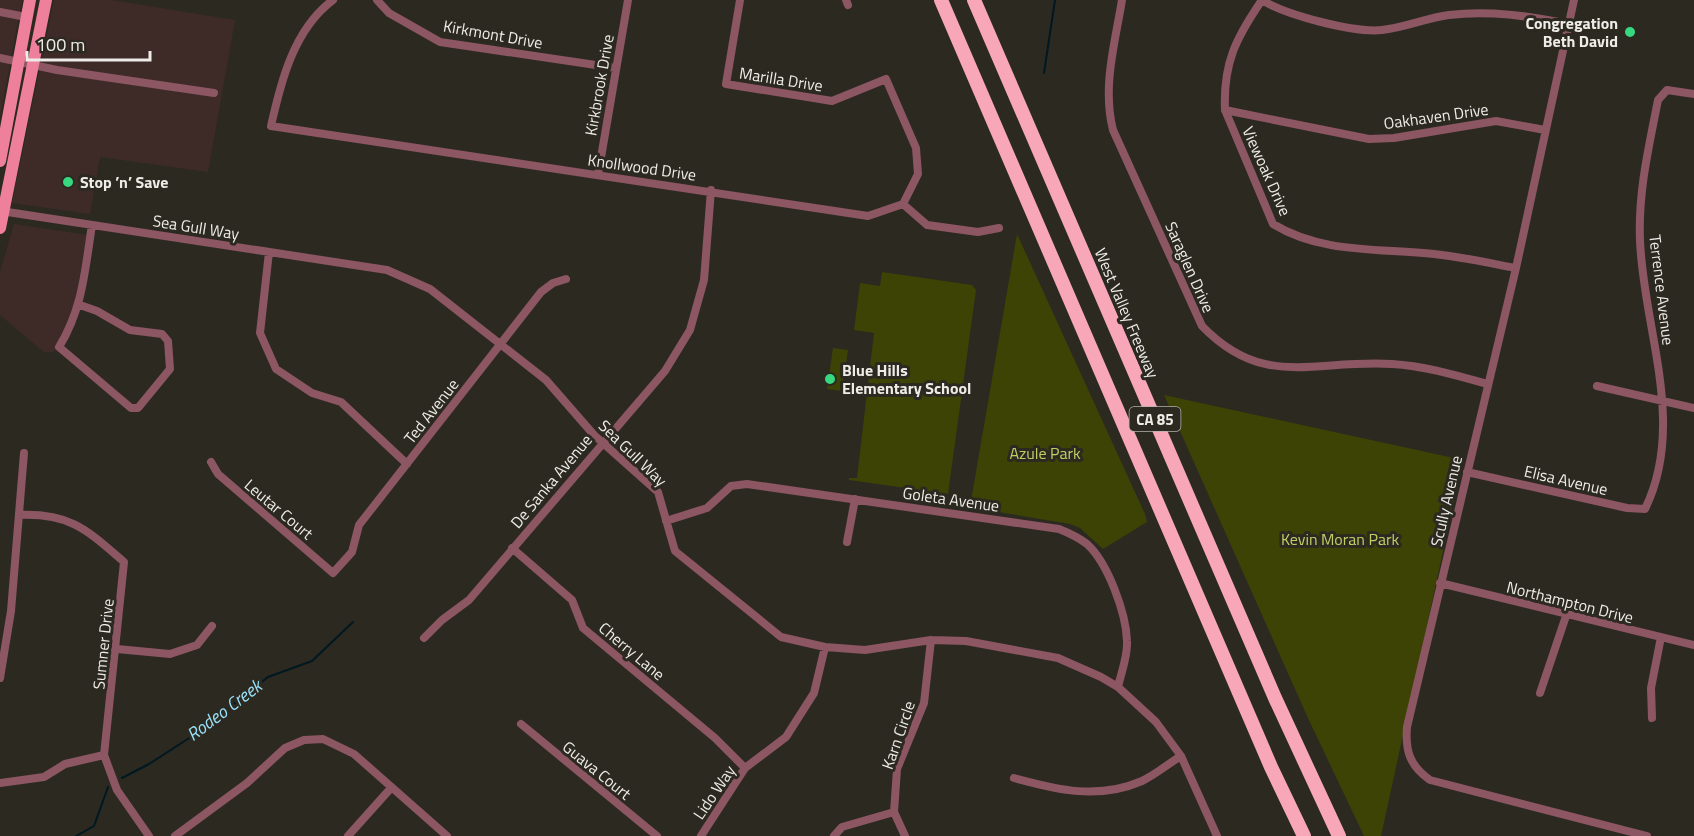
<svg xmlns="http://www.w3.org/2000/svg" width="1694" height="836" font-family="'Titillium Web',sans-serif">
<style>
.commercial{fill:#3e2b28}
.green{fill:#3d4304}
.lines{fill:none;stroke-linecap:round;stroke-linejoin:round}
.stream{stroke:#001821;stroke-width:2}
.minor{stroke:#8c5662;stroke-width:8}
.primary{stroke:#ee809c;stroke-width:12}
.motorway{stroke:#f7a7b8;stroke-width:14}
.poi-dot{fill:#36d880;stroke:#2c2921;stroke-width:2}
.labels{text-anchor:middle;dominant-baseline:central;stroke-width:6;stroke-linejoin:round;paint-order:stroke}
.shield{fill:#2c2921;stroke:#b4b2ac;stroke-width:1.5}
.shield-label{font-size:15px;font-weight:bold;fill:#eeece7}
.poi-label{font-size:16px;font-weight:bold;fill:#eeece7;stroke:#2c2921;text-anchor:start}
.street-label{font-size:16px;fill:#eeece7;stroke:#2c2921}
.park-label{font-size:16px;fill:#c0ce65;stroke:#2c2921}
.water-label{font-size:18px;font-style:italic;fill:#98e0f8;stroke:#2c2921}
</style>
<rect width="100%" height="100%" fill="#2c2921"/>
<path class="commercial" d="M0 0H22L0 117Z
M54 0H111L235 20 208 172 100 157 90 214 12 203Z
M14 224 88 235 71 320 54 352H44L0 315V272Z"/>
<path class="green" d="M1017 234 1145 514 1147 522 1103 549 1080 528 1070 524 987 510 971 501Z
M882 272 972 285 976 290 948 494 849 480V478H857L874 333 854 330 860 283 880 286Z
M833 348 848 350 842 391 827 389Z
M1164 395 1463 460 1381 836H1364L1307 716Z"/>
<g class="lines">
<path class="stream" d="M1044 73 1055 0
M122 778 149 764 197 733 268 677 312 661 353 622
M76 836 94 826 108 787"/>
<path class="minor" d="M333 0C294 29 281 81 271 126L868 216 903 204 927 225 978 232 999 228
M377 0 389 13 440 42 616 68
M740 0 726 84 832 101 886 79 916 148 918 174 903 204
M846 0 848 5
M1122 0C1115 43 1102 87 1113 130L1202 326C1264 390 1314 359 1392 364 1425 366 1455 375 1487 384
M1262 0C1236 38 1223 63 1225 110L1273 224C1322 254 1380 248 1434 254 1462 257 1489 263 1516 268
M1262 0C1285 15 1354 33 1382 30 1404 28 1426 18 1449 15 1489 10 1529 16 1568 24
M1574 0 1516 268 1407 727C1405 751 1410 766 1430 780L1647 836
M0 12 26 17
M0 58 57 70 214 93
M1225 110 1369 139 1394 138 1496 121 1545 130
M598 175 628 0
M1 211 387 270 430 289 546 380 594 435 658 492 675 551 781 637 825 647 865 650 931 640 966 641 1058 658 1101 677 1118 687 1156 722 1181 756 1217 836
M269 252 260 333 276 369 312 393 341 402 407 464
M80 305 97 311 130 330 162 334 168 341 170 369 138 408H131L59 347C83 308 85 269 92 225
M1597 386 1694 408
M211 462 218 474 333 573 352 552 359 525 541 292 553 283 566 279
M1467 472 1627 508 1645 509C1687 423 1643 328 1640 240 1638 192 1649 146 1658 100L1667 90 1694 94
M19 515C71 513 87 530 124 562L104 755 117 790 149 836
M666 521 707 508 731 486 747 484 1059 529C1069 533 1078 537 1087 544 1108 563 1126 613 1127 641 1128 656 1121 673 1118 687
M847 542 855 499
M512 548 572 600 583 628 715 738 745 768
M1440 583 1694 645
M424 638 442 620 469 600 665 371 690 330 704 280 711 190
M117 649 170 654 197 645 212 626
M0 678 11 611 24 453
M1540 693 1566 616
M1652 718 1651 688 1661 637
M521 724 657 836
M1014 778C1058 790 1098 800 1142 781 1155 775 1168 764 1181 756
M0 783 44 777 65 764 104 755
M175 836 247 783 285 748 304 740 323 739 354 754 447 836
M348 836 391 788
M701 836 745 768 786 737 814 693 825 647
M834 836 842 827 894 812
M905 836 894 812 897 769 924 703 931 640"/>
<path class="primary" d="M0 161 30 0
M0 228 46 0"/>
<path class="motorway" d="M941 0 1271 767 1304 836
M974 0 1275 698 1339 836"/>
</g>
<g class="poi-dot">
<circle cx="1630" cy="32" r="6"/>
<circle cx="68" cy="182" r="6"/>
<circle cx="830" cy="379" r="6"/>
</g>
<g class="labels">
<rect class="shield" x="1129.5" y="407" width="51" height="24" rx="4.5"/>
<g class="shield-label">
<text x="1155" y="419">CA 85</text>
</g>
<g class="poi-label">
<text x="1618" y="23" text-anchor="end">Congregation<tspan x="1618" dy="18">Beth David</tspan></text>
<text x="80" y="182">Stop ’n’ Save</text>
<text x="842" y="370">Blue Hills<tspan x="842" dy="18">Elementary School</tspan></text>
</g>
<g class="street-label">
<text transform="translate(493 34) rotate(10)">Kirkmont Drive</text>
<text transform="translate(781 79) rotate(9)">Marilla Drive</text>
<text transform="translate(599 85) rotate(-80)">Kirkbrook Drive</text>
<text transform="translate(1436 116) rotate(-8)">Oakhaven Drive</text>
<text transform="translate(642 167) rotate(8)">Knollwood Drive</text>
<text transform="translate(1267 171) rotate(66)">Viewoak Drive</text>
<text transform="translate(196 227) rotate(9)">Sea Gull Way</text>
<text transform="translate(1190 267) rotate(66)">Saraglen Drive</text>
<text transform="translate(1662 290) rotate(83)">Terrence Avenue</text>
<text transform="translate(1127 313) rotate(67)">West Valley Freeway</text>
<text transform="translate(431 411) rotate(-52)">Ted Avenue</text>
<text transform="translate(633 453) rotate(44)">Sea Gull Way</text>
<text transform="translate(1566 480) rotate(13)">Elisa Avenue</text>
<text transform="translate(551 481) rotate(-50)">De Sanka Avenue</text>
<text transform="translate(951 499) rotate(8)">Goleta Avenue</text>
<text transform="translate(1446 501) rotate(-77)">Scully Avenue</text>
<text transform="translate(279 509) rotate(40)">Leutar Court</text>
<text transform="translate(1570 602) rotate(14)">Northampton Drive</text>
<text transform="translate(103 644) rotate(-84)">Sumner Drive</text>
<text transform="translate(632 651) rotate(40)">Cherry Lane</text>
<text transform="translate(898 735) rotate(-71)">Karn Circle</text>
<text transform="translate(597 770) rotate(39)">Guava Court</text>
<text transform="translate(714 792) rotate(-56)">Lido Way</text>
</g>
<g class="park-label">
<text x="1045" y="453">Azule Park</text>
<text x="1340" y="539">Kevin Moran Park</text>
</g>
<g class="water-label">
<text transform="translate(224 710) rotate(-37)">Rodeo Creek</text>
</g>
</g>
<path d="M27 51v9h123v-9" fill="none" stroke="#eeece7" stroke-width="3"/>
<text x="36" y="51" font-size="18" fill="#eeece7" stroke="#2c2921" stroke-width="4.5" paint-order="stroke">100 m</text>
</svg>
